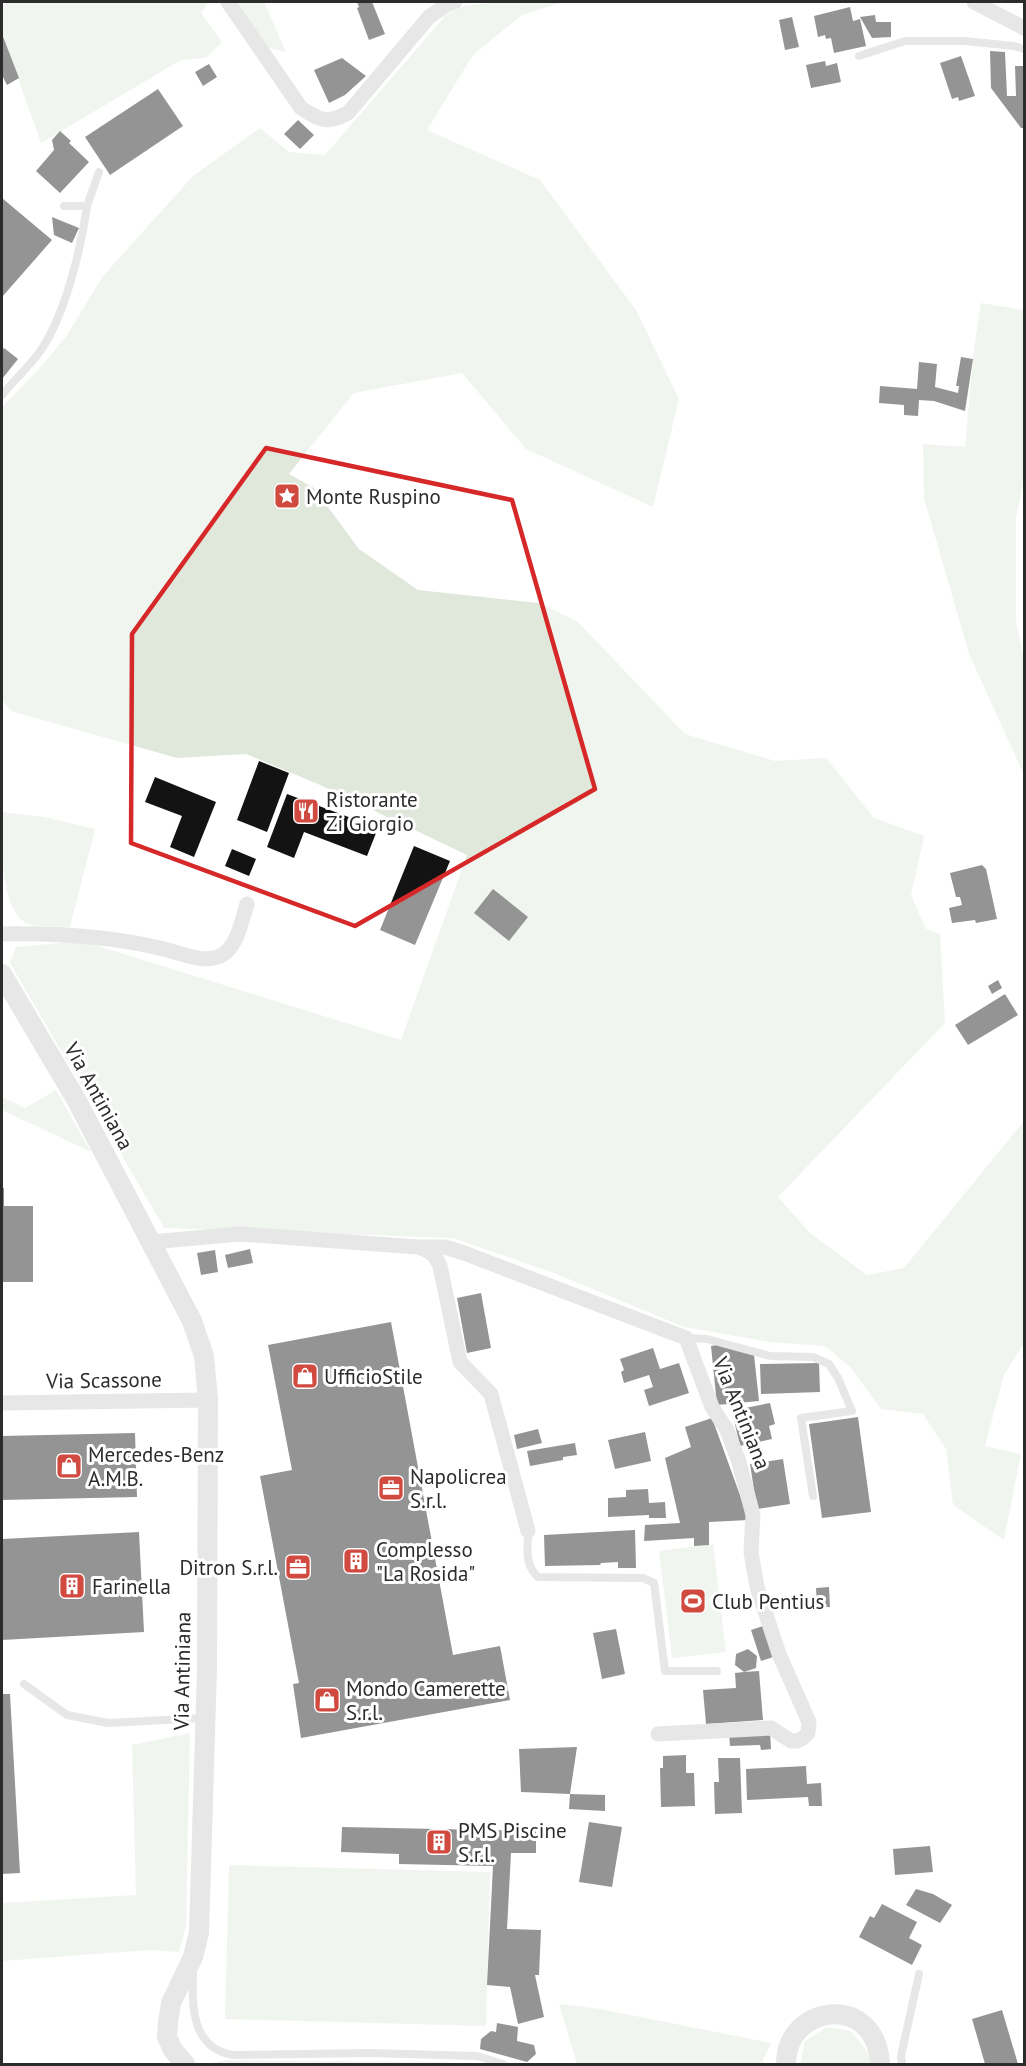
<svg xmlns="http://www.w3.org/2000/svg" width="1026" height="2066" font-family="'PT Sans',sans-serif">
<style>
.green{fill:#e0e8db}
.building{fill:#131313}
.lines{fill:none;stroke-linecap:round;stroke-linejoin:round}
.service{stroke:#c9c9c9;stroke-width:8}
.minor{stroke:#c9c9c9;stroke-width:15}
.tertiary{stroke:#c9c9c9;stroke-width:20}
.marked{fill:none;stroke:#d62828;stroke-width:4.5;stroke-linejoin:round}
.labels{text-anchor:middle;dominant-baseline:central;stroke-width:6;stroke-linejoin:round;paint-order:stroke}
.poi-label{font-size:21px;fill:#2c2c2c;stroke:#fff;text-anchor:start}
.street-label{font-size:21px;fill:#2c2c2c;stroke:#fff}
</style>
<rect width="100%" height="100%" fill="#fff"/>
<path class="green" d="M7 2H209L201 13 222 42 206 58 181 60 41 143 2 33V5Z
M233 2H264L286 52 264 47Z
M497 2H564L522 15 473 55 427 130 540 180 636 310 679 399 653 507 526 449 462 373 354 393 289 474 314 488 359 549 418 590 539 603 578 622 685 734 775 761 826 758 874 818 924 836 911 895 926 929 940 934 945 1023 778 1197 810 1233 867 1275 904 1268 1024 1121V1343L1004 1375 985 1446 1021 1454 1004 1540 953 1505 946 1449 923 1414 881 1409 851 1368 825 1346 769 1342 684 1327 554 1273 453 1238 164 1228 10 963 16 947 82 941 401 1040 467 855 318 784 246 754 177 758 11 711 2 700V407L40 368 67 335 103 276 193 176 260 128 289 152 325 155 446 15 464 6Z
M981 303 1024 310V479L1016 518V621L1024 660V775L969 654 924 498 923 444 965 447 974 348Z
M2 812 44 817 95 829 70 927C58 926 40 928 28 924 0 912 1 841 2 812Z
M56 1090 91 1152 2 1110V1097L25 1108Z
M713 1544 726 1652 672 1658 659 1551Z
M190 1733 186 1925 179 1952 149 1950 2 1961V1903L136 1895 132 1745Z
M229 1865 490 1872 486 2026 225 2019Z
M559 2004 600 2009 771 2043 763 2060 764 2064H577Z
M827 2027 851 2031 869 2054 870 2064H800L805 2041Z
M226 2060 444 2062 461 2064H205Z"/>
<path class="building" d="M357 2H372L385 34 369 40 357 8 359 7Z
M850 7 853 21 860 19 866 46 834 53 831 38 826 39 825 35 818 37 814 16Z
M875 15 876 22H891V37L872 38 860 17Z
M792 17 799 47 785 50 779 20Z
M2 34 19 78 7 85 2 75Z
M990 51 1005 52 1007 96H1016L1015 66H1024V128H1021L991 88Z
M961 56 975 96 959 101 958 97 952 99 940 63Z
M342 58 366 76 345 95 329 103 314 70Z
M825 61 826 66 837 63 841 82 811 88 806 65Z
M209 64 217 77 203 86 195 72Z
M158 89 183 126 110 175 85 137Z
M298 120 314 135 300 149 284 134Z
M60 131 71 141 69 143 89 162 60 193 36 171 54 150 52 140Z
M2 198 52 240 2 297Z
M52 217 79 228 72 243 54 235Z
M4 348 18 359 2 379V350Z
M961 357 973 359 965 411 934 401 919 400 918 416 904 415V405L879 403 880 386 917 389 919 362 937 364 935 387 958 393 959 386H956Z
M259 761 289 773 267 832 237 820Z
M155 777 216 802 194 857 170 847 182 816 145 802Z
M287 794 378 828 367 856 304 832 294 858 267 847Z
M414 846 450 861 415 945 380 930Z
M232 849 256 859 249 876 225 866Z
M982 865 986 869 997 919 976 923 975 920 952 923 949 908 962 905 960 897H956L950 873Z
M493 889 528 917 509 941 474 913Z
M998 980 1002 988 992 994 988 986Z
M1005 994 1018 1015 968 1045 955 1025Z
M2 1188H4V1206H33V1282H2Z
M250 1249 253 1263 228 1268 225 1255Z
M215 1250 218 1272 201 1275 197 1253Z
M481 1293 491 1348 467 1353 457 1298Z
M391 1322 453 1655 500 1646 510 1700 301 1738 293 1684 299 1683 260 1476 292 1470 268 1345Z
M717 1345 754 1355 759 1401 717 1405 711 1346Z
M653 1348 660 1369 679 1363 689 1393 649 1406 644 1390 653 1387 649 1375 624 1383 621 1372 624 1370 620 1359Z
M819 1363 820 1392 761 1394 760 1364Z
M770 1403 775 1424 769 1426 772 1439 740 1446 734 1420H737L735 1410Z
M858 1417 871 1512 822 1518 809 1424Z
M712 1418 749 1520 709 1522V1545L694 1546V1538L644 1541 645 1525 680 1523 665 1458 691 1447 685 1427Z
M538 1429 542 1443 517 1449 514 1435Z
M645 1432 651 1461 615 1469 608 1440Z
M135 1433 137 1497 2 1500V1436Z
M575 1443 577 1455 563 1457V1460L530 1466 527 1451Z
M783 1459 790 1504 757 1509 750 1464Z
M648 1489 649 1503 665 1502 666 1518H649V1515L608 1517V1498L626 1497V1490Z
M635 1530 636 1568H618V1562L601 1563 600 1565 545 1566 544 1535Z
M139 1532 144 1632 2 1640V1539Z
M829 1587 830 1607H817L816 1588Z
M763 1626 773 1657 761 1661 751 1630Z
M616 1629 625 1674 602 1679 593 1633Z
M748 1649 757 1656 756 1668 744 1672 759 1671 763 1720 706 1724 703 1690 736 1688 735 1673 744 1672 735 1665 736 1654Z
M2 1694H10L20 1873 2 1874Z
M770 1731 771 1749 761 1750 760 1745 730 1746 729 1733Z
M577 1747 570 1794 521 1792 519 1749Z
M686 1755V1773H694L695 1806 661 1807 660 1768H663V1756Z
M718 1758H740L742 1813 715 1814 714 1782H719Z
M806 1766 807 1784 821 1783 822 1806H809L808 1797 747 1800 746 1769Z
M570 1794 605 1795V1811L569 1809Z
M589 1822 622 1827 612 1887 579 1882Z
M342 1827 536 1831V1853H511L507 1929 541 1930 539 1975H535L544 2017 518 2024 510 1987 487 1985 493 1866 399 1864V1854L341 1852Z
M930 1846 933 1872 895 1875 893 1849Z
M916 1889 933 1894 952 1905 940 1923 906 1905Z
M882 1904 917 1922 909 1938 922 1945 912 1965 859 1937 870 1916 874 1918Z
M1002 2010 1018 2064H985L972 2019Z
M497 2023 518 2027 517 2041 534 2045 536 2054 527 2062 480 2049 481 2039 491 2031 496 2032Z"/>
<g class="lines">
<path class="service" d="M859 56 905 41H964L1014 46 1024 49
M87 206 99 172
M2 395C14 380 30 366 41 350 65 315 81 249 87 206H64
M686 1338 707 1339 770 1356 813 1357 829 1364 838 1378 852 1411 801 1418 813 1496
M528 1531C528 1549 524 1564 538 1577L643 1578 654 1583 665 1671H717
M24 1684 67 1715 108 1723 203 1718
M193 1971C192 2006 191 2048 233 2055L370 2053 477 2056 503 2064
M902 2064 901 2056 919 1974"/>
<path class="minor" d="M228 2 301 108C321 121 327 124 348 113L429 17 446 5 455 2
M974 2 1024 28
M2 934C59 933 115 936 171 951 186 955 205 963 220 956 237 949 242 920 247 904
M151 1242 240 1234 418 1247C431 1251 435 1255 440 1266L460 1362 491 1394 528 1531
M418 1247H445L464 1253 686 1338 712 1407 727 1430 739 1462 753 1515 751 1552 757 1587 779 1654 809 1722 808 1733 803 1738 797 1741H791L771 1728 658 1734
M2 1403 208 1400"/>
<path class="tertiary" d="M2 974 77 1101 192 1321 204 1356 208 1400 207 1668 199 1933 193 1957 171 2003 168 2022 167 2037 173 2050 185 2064
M786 2064C785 2005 876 1991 880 2064"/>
</g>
<path d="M0 0H1026V2066H0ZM266 448 512 500 595 789 355 926 131 843 132 634Z" fill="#fff" fill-opacity=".55" fill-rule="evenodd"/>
<path class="marked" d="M266 448 512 500 595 789 355 926 131 843 132 634Z"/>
<defs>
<symbol id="sight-square" viewBox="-11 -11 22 22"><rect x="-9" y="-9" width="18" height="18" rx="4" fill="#d04a40" stroke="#fff"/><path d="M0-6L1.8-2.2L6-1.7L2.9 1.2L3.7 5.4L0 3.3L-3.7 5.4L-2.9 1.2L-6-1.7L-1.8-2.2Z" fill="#fff"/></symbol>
<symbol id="restaurant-square" viewBox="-11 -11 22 22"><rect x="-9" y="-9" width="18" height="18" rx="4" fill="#d04a40" stroke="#fff"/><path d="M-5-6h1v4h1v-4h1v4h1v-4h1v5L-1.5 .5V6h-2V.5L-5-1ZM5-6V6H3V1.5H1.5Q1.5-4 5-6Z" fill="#fff"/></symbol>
<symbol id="shop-square" viewBox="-11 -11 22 22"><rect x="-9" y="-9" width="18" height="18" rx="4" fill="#d04a40" stroke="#fff"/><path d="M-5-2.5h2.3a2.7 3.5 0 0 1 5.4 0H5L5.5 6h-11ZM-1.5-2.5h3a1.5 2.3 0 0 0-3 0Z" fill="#fff"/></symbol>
<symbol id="office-square" viewBox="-11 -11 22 22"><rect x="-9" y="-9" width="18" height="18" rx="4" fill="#d04a40" stroke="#fff"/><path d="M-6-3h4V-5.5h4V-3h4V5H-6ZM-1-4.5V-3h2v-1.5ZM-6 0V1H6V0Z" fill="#fff"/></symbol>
<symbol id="building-square" viewBox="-11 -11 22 22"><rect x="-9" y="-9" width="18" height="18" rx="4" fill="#d04a40" stroke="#fff"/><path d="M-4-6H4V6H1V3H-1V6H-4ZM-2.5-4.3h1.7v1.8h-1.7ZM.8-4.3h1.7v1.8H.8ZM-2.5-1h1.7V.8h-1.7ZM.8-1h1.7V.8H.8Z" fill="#fff"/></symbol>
<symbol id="stadium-square" viewBox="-11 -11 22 22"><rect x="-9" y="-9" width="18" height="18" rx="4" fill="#d04a40" stroke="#fff"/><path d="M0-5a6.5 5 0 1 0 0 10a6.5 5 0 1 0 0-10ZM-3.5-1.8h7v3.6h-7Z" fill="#fff"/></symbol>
</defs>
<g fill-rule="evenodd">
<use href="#sight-square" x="272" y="481" width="30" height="30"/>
<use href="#restaurant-square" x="291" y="796" width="30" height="30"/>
<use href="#shop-square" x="290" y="1361" width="30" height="30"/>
<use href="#shop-square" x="54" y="1451" width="30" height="30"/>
<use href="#office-square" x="376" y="1473" width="30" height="30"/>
<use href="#building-square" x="341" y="1546" width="30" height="30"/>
<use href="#office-square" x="283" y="1552" width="30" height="30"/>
<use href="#building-square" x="57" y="1571" width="30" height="30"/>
<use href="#stadium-square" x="678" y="1586" width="30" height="30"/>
<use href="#shop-square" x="312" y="1685" width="30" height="30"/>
<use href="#building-square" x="424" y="1827" width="30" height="30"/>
</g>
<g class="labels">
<g class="poi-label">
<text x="306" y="496">Monte Ruspino</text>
<text x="326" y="799">Ristorante<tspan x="326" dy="24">Zi Giorgio</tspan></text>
<text x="324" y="1376">UfficioStile</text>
<text x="88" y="1454">Mercedes-Benz<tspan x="88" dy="24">A.M.B.</tspan></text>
<text x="410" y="1476">Napolicrea<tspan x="410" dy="24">S.r.l.</tspan></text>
<text x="376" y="1549">Complesso<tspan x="376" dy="24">"La Rosida"</tspan></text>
<text x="278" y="1567" text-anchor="end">Ditron S.r.l.</text>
<text x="92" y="1586">Farinella</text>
<text x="712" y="1601">Club Pentius</text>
<text x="346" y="1688">Mondo Camerette<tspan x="346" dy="24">S.r.l.</tspan></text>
<text x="458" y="1830">PMS Piscine<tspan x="458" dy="24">S.r.l.</tspan></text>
</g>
<g class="street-label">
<text transform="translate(99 1096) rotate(61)">Via Antiniana</text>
<text transform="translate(104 1380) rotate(-1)">Via Scassone</text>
<text transform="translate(742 1413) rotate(68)">Via Antiniana</text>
<text transform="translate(182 1671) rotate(-89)">Via Antiniana</text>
</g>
</g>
<rect width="1026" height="2066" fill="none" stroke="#2c2c2c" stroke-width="6"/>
</svg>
